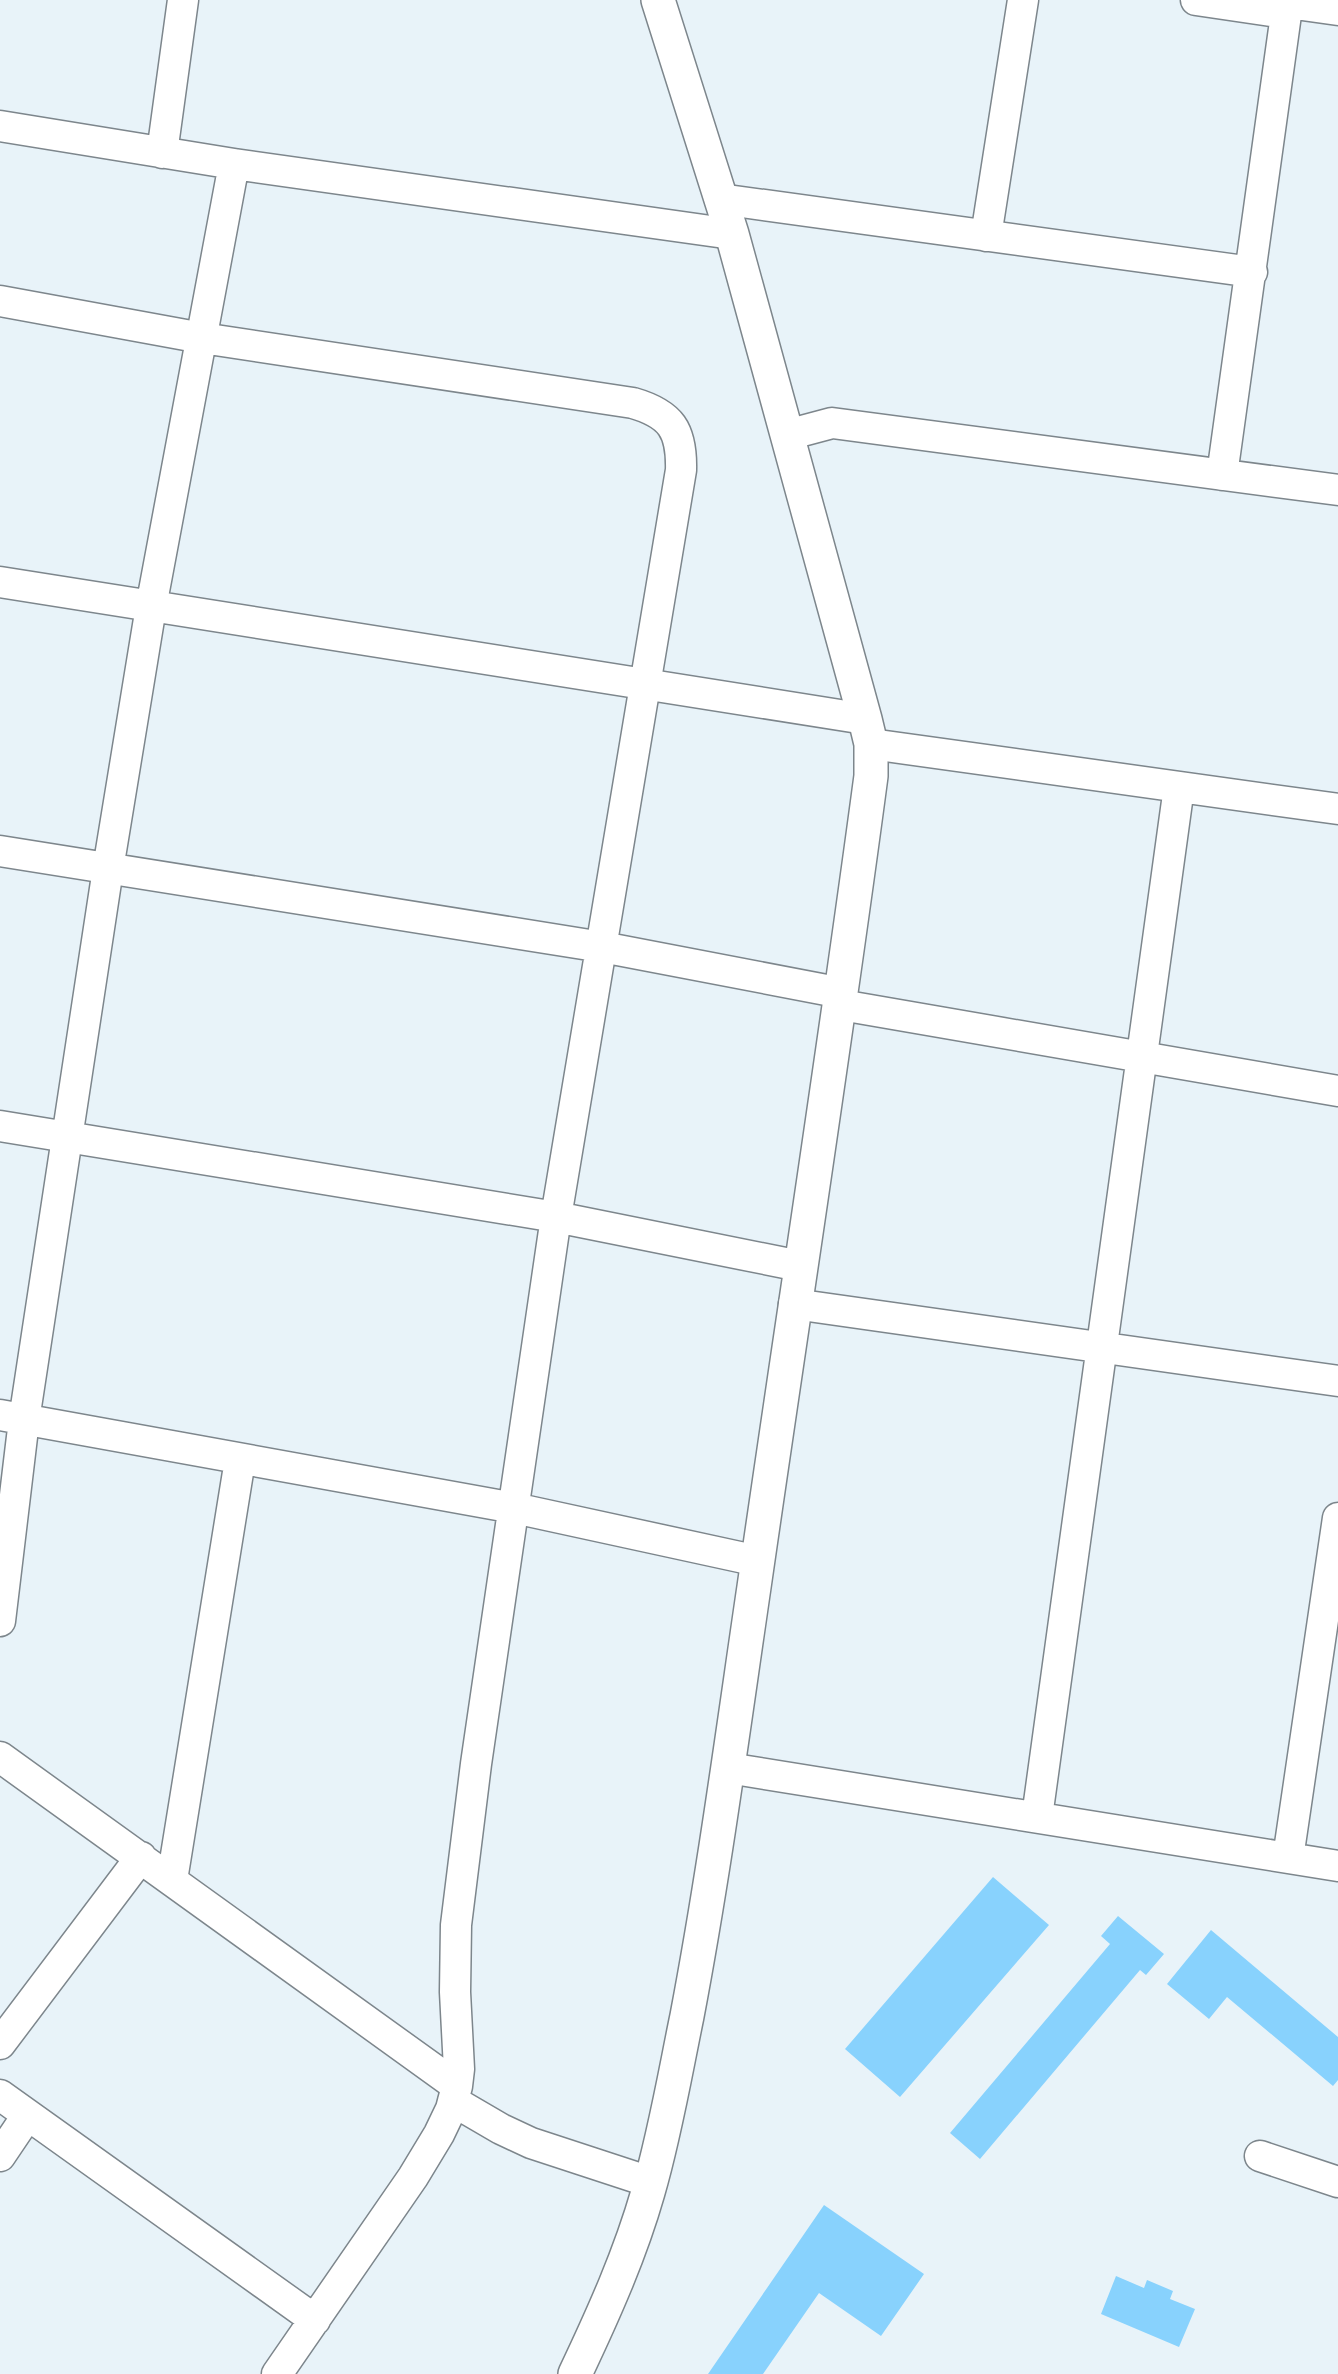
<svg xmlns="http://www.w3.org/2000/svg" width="1338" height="2374" font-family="Poppins,sans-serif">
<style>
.building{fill:#88d2fd}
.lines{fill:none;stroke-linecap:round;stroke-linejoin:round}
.street-casing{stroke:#7d868c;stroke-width:33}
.secondary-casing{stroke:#7d868c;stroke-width:36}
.street{stroke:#fff;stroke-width:30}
.secondary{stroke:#fff;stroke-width:33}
</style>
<rect width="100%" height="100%" fill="#e8f3f9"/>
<path class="building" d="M993 1877 1049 1925 900 2097 845 2049Z
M1118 1916 1164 1954 1146 1975 1140 1970 980 2159 950 2133 1110 1944 1101 1936Z
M1211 1930 1338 2037V2080L1333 2086 1227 1997 1209 2019 1167 1984Z
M824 2205 924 2274 881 2336 819 2293 763 2374H708Z
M1116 2276 1144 2288 1147 2280 1173 2291 1170 2299 1195 2309 1179 2347 1101 2314Z"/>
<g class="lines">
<defs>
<path id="street" d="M1196 0 1286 13
M1288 3 1338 10
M0 126 234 164 732 234
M162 153 183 0
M720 199 1252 272
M986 236 1023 0
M0 301 202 338 633 403C671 414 682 430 681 470L556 1217 476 1764 456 1925 455 1992 459 2069 457 2086 451 2109 439 2134 413 2177 277 2374
M787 435 832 423 1338 490
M1222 475 1288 0
M0 582 865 719
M871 744 1338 809
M0 851 602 947 842 993
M841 1005 1338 1091
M0 1126 556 1217 800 1266
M794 1304 1338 1381
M0 1415 514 1508 758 1561
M0 1621 24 1420 108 869 151 607 234 164
M0 1757 457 2086
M728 1768 1338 1866
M1037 1817 1179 787
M1288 1858 1338 1518
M172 1880 240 1460
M0 2044 141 1857
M0 2095 315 2320
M453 2101 501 2129 531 2143 650 2182
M0 2156 27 2116
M1260 2156 1338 2182"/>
<path id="secondary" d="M575 2374C603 2315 630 2255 648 2192 665 2134 675 2074 687 2016 714 1874 733 1730 754 1587 793 1316 835 1047 871 776V744L865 719 732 234 658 0"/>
</defs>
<use href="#street" class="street-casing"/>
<use href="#secondary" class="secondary-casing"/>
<use href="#street" class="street"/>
<use href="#secondary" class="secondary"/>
</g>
</svg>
